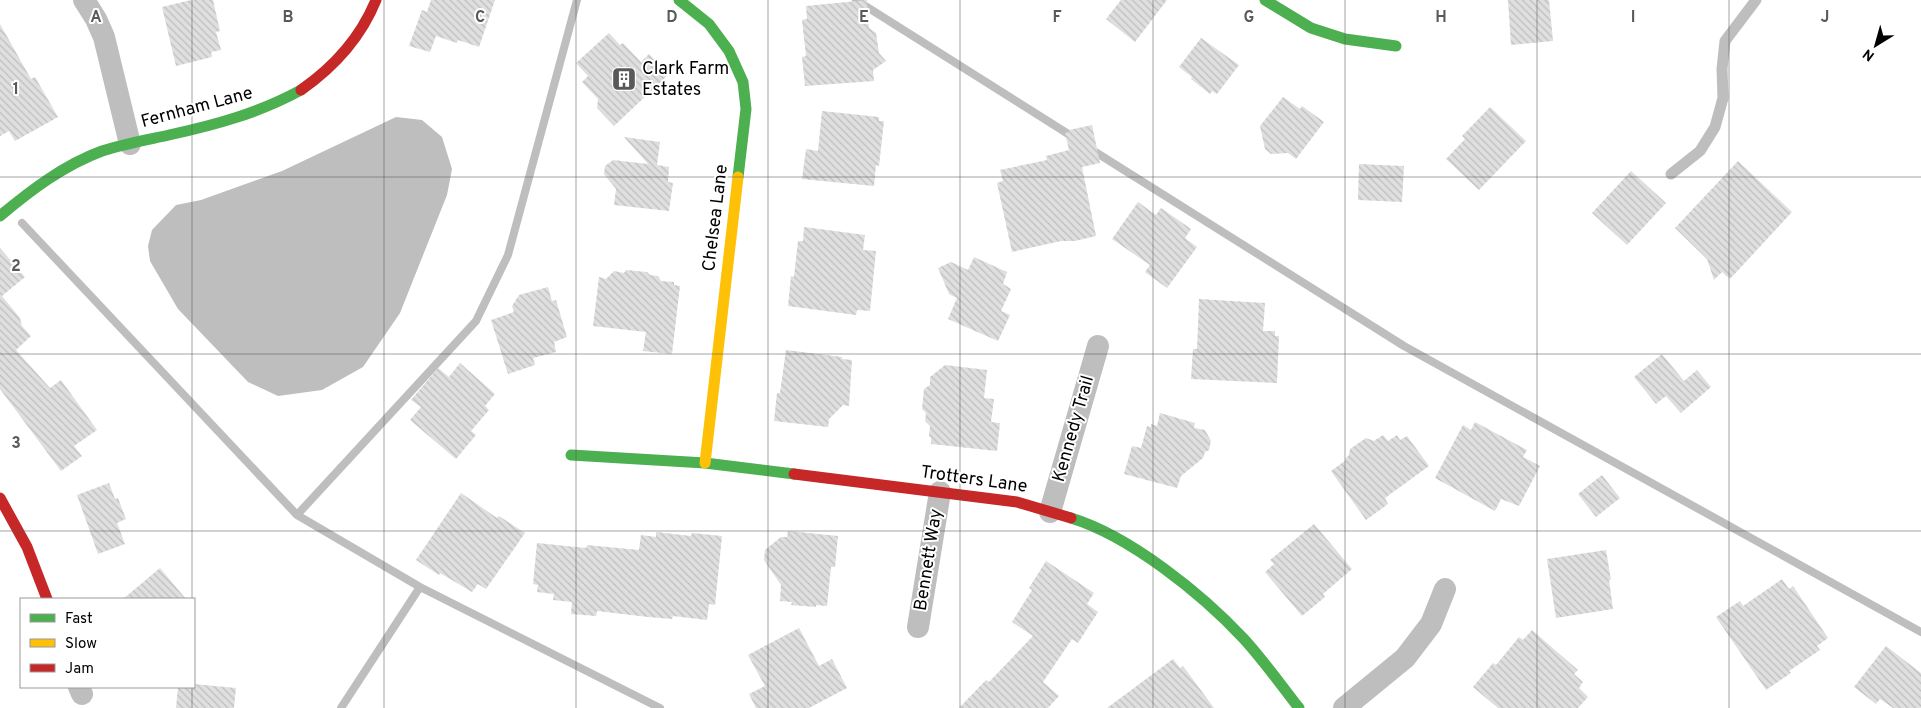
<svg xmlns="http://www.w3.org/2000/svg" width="1921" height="708" font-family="Overpass,sans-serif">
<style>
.water{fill:#bebebe}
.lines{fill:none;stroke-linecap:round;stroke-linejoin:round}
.stream{stroke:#bebebe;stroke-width:8}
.building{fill:url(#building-back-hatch)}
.lane{stroke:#bebebe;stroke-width:11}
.street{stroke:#bebebe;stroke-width:22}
.fast{stroke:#4caf50;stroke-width:11}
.slow{stroke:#ffc107;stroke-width:11}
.jam{stroke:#c62828;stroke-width:11}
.grid{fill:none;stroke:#595959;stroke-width:1;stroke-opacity:0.55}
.labels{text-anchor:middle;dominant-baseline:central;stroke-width:4;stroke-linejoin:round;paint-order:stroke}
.poi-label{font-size:18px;fill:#000;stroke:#fff;text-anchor:start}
.street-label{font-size:18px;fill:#000;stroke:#fff}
.grid-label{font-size:16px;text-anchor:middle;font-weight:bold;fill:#595959;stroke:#fff;stroke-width:4;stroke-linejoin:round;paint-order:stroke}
</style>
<defs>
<pattern id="building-back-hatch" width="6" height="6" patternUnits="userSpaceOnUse" patternTransform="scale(1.25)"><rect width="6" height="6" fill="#dfdfdf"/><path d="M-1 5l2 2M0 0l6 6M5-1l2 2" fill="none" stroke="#bebebe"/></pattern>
</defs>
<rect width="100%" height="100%" fill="#fff"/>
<path class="water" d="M396 117 422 120 442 137 452 169 447 195 400 313 363 367 322 390 278 396 248 382 178 309 150 261 148 246 152 230 176 205 201 200 282 171Z"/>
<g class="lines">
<path class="stream" d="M856 0 1073 137
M1089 148 1404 346 1921 632
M22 223 297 515 420 587 660 708
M297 515 476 321 508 255 577 0
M341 708 420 587"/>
</g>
<path class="building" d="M191 0H213L220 31 216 32 221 50 211 52 212 57 176 66 162 7Z
M431 0H495L479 47 458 40 457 43 436 36 430 52 409 46 422 10 427 12Z
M867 0 869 28 876 33 879 53 886 61 873 70 874 81 805 86 802 57 806 56 802 20 807 19 806 6Z
M1121 0H1167L1135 42 1106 19Z
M1508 0H1549L1553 41 1511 45Z
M0 24 31 79 35 77 58 117 15 141 9 131 0 136Z
M609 33 620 45 623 43 641 62 649 54 668 75 614 126 597 108 598 99 582 82 588 76 576 63Z
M1201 38 1239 65 1217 94 1212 91 1210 94 1191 79 1192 77 1179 67Z
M1283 97 1300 109 1302 106 1324 122 1296 159 1288 153 1271 154 1265 149 1260 126Z
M1490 107 1526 141 1479 190 1446 159 1465 139 1462 136Z
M822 111 879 117V121H884L879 166 876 165 874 186 802 179 806 149 818 151Z
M1092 125 1100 163 1082 167 1096 236 1075 241H1061L1012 252 997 183 1003 181 1000 170 1047 160 1046 156 1069 150 1065 133 1069 132V130Z
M624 137 660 142 657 165 669 167 668 182 673 183 669 211 614 205 616 189 604 174 605 166 613 160 648 164Z
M1738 161 1792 212 1730 279 1722 272 1714 280 1707 259 1675 228Z
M1359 164 1404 166 1402 202 1358 200Z
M1631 171 1666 203 1627 245 1592 213Z
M1138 202 1156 215 1161 208 1191 229 1185 238 1197 247 1167 288 1145 272 1150 265 1112 239Z
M804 227 865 235 863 250 876 251 870 311 857 310 856 315 788 306 791 276 794 277 798 241H803Z
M0 248 25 277 2 296 20 318 22 326 31 336 16 350 50 388 61 380 97 430 74 446 82 456 61 471 0 389Z
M974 257 1007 272 1003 284 1011 289 1001 311 1010 315 998 341 948 319 957 298 949 294 938 268 951 262 968 270Z
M626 270 647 272 650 275 658 276 661 281 674 282V285L680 286 672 354 643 351 646 332 593 326 599 277 606 279 614 271 624 273Z
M548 287 552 301 556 300 567 337 554 342 556 352 533 358 535 365 508 374 491 320 514 312 512 306 519 295Z
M1199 299 1265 303 1263 331H1275V336H1279L1277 383 1191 379 1193 349H1197Z
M786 350 842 357V359L852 360 849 406 843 405 829 419 828 427 774 421 777 393H780Z
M1662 354 1684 381 1697 370 1711 387 1681 413 1666 396 1656 404 1634 377Z
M460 363 495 394 485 406 489 410 471 431 476 435 456 459 410 420 421 407 411 400 438 368 449 377Z
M945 365 987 370 984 398 994 399 991 422 1000 423 997 451 931 444V437H929L930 426 925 421 926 413 922 409 924 389 930 385V377Z
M1160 413 1195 423 1194 428 1205 430 1211 441 1209 450 1205 452 1203 458 1181 476 1177 488 1124 474 1132 446 1141 448 1147 426 1151 427V424L1157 426Z
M1475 422 1527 450 1523 457 1540 466 1519 506 1501 499 1495 511 1435 478 1463 425 1471 430Z
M1383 435 1388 441 1397 435 1400 440 1407 436 1429 466 1385 498 1388 504 1366 520 1331 471 1346 460 1345 459 1349 455 1350 449 1366 438 1374 441Z
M1602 475 1620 498 1596 517 1578 494Z
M109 483 115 499 118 498 126 519 117 523 125 544 98 554 77 495Z
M461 493 497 518 499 516 525 533 486 589 478 584 472 592 440 573 439 575 416 560Z
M1314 524 1352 569 1323 594 1325 597 1302 616 1265 572 1274 564 1270 560Z
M788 531 838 536 835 567H831L827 606 816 605V607L791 605 792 602 780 601 781 585 764 560 765 550 781 537H787Z
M656 532 691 536 692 533 722 536 715 605 709 604 707 620 673 616 672 619 648 617 597 611 596 616 571 614 572 602 553 600 554 594 537 592 538 585 533 584 537 543 586 548 587 545 639 550 641 535 656 537Z
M1606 550 1611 580H1609L1613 609 1556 618 1547 559Z
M1046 561 1094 593 1087 604 1098 612 1078 643 1072 639 1043 682 1059 696 1048 708H959L986 680 989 682 1033 636 1012 622 1032 590 1029 588Z
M160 568 186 599H123Z
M1782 579 1789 589 1793 586 1828 638 1817 646 1820 650 1789 671 1791 673 1766 690 1716 617 1740 601 1743 606Z
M799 628 819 666 832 659 847 688 809 708H756L749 694 765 686 748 655Z
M1532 630 1578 670 1574 674 1583 682 1579 688 1588 697 1578 708H1498L1473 687 1493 663 1496 665 1519 637 1523 640Z
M1886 646 1921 673V708H1893L1880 699 1876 704 1854 687Z
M1173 659 1180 668 1183 666 1214 708H1107Z
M194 684 236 688 234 708H176L178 687H194Z"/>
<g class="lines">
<path class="lane" d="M1671 174 1700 151 1715 127 1723 98 1722 69 1725 41 1756 0"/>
<path class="street" d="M84 0 96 19 104 37 130 144
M1050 512 1098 346
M918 627 940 492
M79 687 82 694
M1344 708 1405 658 1431 624 1445 589"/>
<path class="fast" d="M679 0 709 24 729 51 743 82 746 109 738 177
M1265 0 1311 28 1345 39 1396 46
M0 216C31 190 64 165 102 151 123 144 146 140 169 135 215 125 259 113 301 90
M571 455 705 463 794 474
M1071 518C1130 536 1202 594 1244 639 1264 661 1281 685 1299 708"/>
<path class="slow" d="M705 463 738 177"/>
<path class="jam" d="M301 90C334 67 361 37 376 0
M794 474 1017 502 1071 518
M0 498 27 547 47 599"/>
</g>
<path class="grid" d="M192 0V599M384 0V708M576 0V708M768 0V708M960 0V708M1153 0V708M1345 0V708M1537 0V708M1729 0V708M0 177H1921M0 354H1921M0 531H1921M192 687V708"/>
<defs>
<symbol id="building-square" viewBox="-11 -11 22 22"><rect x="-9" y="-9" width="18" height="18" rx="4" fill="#595959" stroke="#fff"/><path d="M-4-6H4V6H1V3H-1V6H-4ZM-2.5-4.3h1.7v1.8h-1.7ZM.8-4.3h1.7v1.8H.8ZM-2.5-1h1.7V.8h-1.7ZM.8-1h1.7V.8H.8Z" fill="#fff"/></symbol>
</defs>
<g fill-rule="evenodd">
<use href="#building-square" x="610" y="65" width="28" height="28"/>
</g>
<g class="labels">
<g class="poi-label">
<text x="642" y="69">Clark Farm<tspan x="642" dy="21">Estates</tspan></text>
</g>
<g class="street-label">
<text transform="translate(197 108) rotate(-15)">Fernham Lane</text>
<text transform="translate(716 218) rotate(-83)">Chelsea Lane</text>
<text transform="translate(1074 429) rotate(-74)">Kennedy Trail</text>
<text transform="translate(974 480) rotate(8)">Trotters Lane</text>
<text transform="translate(929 560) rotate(-81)">Bennett Way</text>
</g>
</g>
<g class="grid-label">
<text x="96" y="22">A</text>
<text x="288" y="22">B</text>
<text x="480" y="22">C</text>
<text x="672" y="22">D</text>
<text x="864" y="22">E</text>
<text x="1057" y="22">F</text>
<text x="1249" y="22">G</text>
<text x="1441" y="22">H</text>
<text x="1633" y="22">I</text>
<text x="1825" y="22">J</text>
<text x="16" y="94">1</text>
<text x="16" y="271">2</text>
<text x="16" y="448">3</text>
</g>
<rect x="20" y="598" width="175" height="90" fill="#ffffff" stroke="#999999"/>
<rect x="30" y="614" width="25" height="8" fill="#4caf50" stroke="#999999"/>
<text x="65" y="623" font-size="15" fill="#000000">Fast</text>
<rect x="30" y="639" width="25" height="8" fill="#ffc107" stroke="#999999"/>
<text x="65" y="648" font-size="15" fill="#000000">Slow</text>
<rect x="30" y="664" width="25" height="8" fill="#c62828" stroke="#999999"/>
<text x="65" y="673" font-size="15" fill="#000000">Jam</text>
<g transform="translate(1876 45) rotate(217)" stroke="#ffffff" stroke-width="4" paint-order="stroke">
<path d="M0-4L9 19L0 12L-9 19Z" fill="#000000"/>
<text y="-8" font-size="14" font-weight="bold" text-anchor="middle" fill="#000000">N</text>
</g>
</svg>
